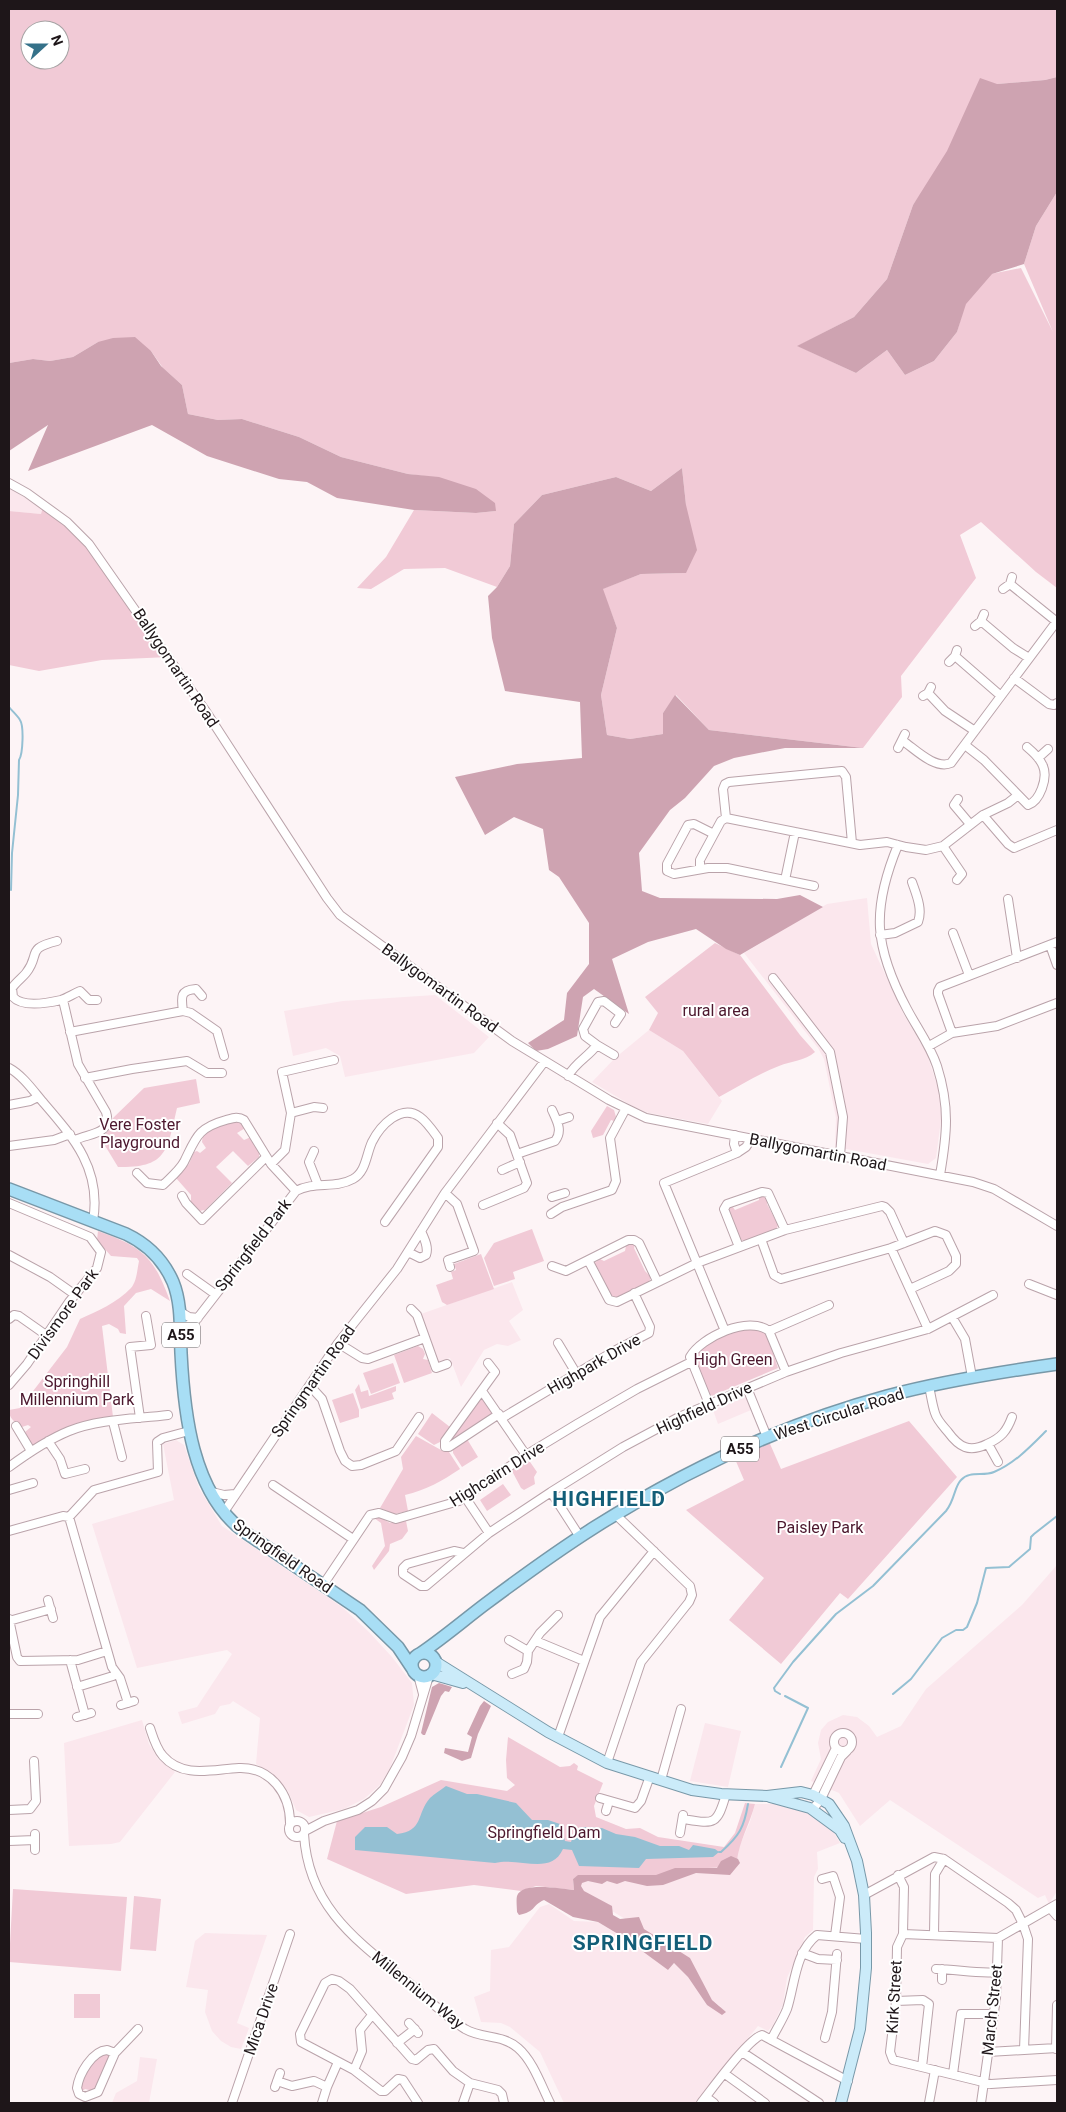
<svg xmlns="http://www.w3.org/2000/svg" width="1066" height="2112" font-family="Roboto,sans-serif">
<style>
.built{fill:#fbe7ed}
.green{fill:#f1cad6;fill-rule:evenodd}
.forest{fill:#cea3b1}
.water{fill:#94c0d3}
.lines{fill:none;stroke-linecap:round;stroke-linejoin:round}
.stream{stroke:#94c0d3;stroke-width:2}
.minor-casing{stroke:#baa3aa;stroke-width:10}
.major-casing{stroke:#7898a8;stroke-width:12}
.highway-casing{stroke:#7898a8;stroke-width:14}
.minor{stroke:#fff;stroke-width:8}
.major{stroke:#cbebf9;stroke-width:10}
.highway{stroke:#a8def5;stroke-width:11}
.labels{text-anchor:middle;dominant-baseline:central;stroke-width:4;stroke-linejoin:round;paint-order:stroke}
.shield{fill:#fff;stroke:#625c5e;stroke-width:1}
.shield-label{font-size:15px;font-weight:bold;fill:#1e1619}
.street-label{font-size:16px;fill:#1e1619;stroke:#fff}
.park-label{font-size:16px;fill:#4c182e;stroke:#fff}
.district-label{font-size:21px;font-weight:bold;letter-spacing:1px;fill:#135e78;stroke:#fff}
</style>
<rect width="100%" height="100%" fill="#fdf4f6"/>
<path class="built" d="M9 488 42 508 41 514 9 511Z
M867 898 871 944 903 1013 927 1054 938 1088 942 1112 936 1158 928 1164 835 1147 836 1118 824 1059 818 1048 744 953 827 904Z
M435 995 489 1037 474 1053 345 1077 340 1056 326 1048 293 1056 284 1011 343 1001Z
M649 1030 683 1051 722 1101 708 1124 649 1113 634 1107 592 1082 615 1058Z
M512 1282 523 1310 509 1321 521 1340 508 1346 497 1344 484 1350 461 1387 450 1358 437 1362 421 1314Z
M746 1397 751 1410 718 1424 713 1410Z
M176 1440 184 1445 199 1488 222 1526 342 1607 369 1632 392 1657 412 1683 414 1705 390 1768 380 1785 364 1799 344 1809 309 1817 296 1810 288 1791 272 1773 256 1764 260 1718 233 1701 230 1704 220 1706 215 1714 182 1724 178 1712 197 1707 232 1654 227 1650 137 1668 92 1524 174 1500 163 1444Z
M1057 1565V1891L1049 1904 1045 1895 1038 1898 890 1800 860 1826 839 1793 811 1781 821 1759 818 1743 821 1730 828 1722 843 1715 857 1717 869 1726 877 1737 901 1726 926 1689 1022 1605Z
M142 1720 149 1744 158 1759 175 1772 120 1842 111 1844 69 1846 64 1743Z
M705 1723 741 1731 728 1787 690 1781Z
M755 1804H776L804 1810 830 1826 840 1843 817 1852 818 1869 814 1877 813 1930 805 1937 787 1978 783 2004 773 2025 768 2031 758 2026 695 2103H564L540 2052 510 2027 501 2023 481 2022 474 1997 490 1991 491 1950 509 1947 540 1907 549 1904 574 1921 598 1922 623 1937 668 1970 674 1963 688 1977 707 2005 721 2007 712 2000 689 1958 576 1889V1877L658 1876 737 1861 739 1847 750 1822Z
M205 1933 267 1935 237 2023 249 2028 241 2049 231 2047 221 2041 212 2031 205 2012 208 1990 186 1987 195 1941Z
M140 2057 157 2059 149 2103H112L116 2093 137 2081Z"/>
<path class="green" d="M9 9H1057V77L1045 80 997 84 913 205 887 279 854 317 798 346 856 373 887 350 905 375 934 361 957 332 965 304 986 275 1021 268 1053 332 1024 264 1036 226 1057 192V588L1036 572 981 522 960 535 976 578 901 676 902 697 863 748 709 730 676 695 663 713V734L630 739 607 735 601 695 617 628 602 589 641 574 686 573V505L682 468 651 491 616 477 542 495 514 524 510 566 497 587 445 568 404 569 371 589 357 588 386 557 414 510 476 513 496 511 439 478 408 474 341 457 299 437 242 419 218 420 188 414 182 385 163 368 151 351 98 342 73 357 50 361 33 359 9 363ZM30 30H60V60H30Z
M43 506 89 544 169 657 102 660 39 671 9 665V511L41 514Z
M715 943 740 955 800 1035 815 1052C805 1061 791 1061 779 1066 758 1074 739 1086 719 1097L683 1051 649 1030 658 1013 645 997Z
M196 1079 200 1103 177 1108C167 1150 168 1168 118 1167L101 1139 111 1128 113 1118 144 1088Z
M607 1106 614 1110 616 1117 614 1121 611 1120 603 1135 593 1138 591 1131Z
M241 1120 247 1127 237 1133 244 1140 251 1137 259 1149V1157L248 1166 233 1151 216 1167 232 1183 205 1210 199 1211 191 1203V1195L176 1178 189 1164 194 1152 197 1151 200 1153 206 1148 202 1142C203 1125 229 1123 241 1120Z
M759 1196H765L767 1198V1204L778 1225 777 1228 745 1241 739 1239 727 1209 732 1206 735 1210 759 1200Z
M532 1229 544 1261 513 1272 515 1279 494 1286 484 1258 494 1243Z
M98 1231C143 1247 154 1257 170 1301L151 1289 136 1293 124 1306 126 1334 120 1333 118 1329 109 1324 102 1326 113 1417C85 1423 55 1427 34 1449L25 1432 31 1427 28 1425 22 1427C15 1422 9 1419 9 1410L20 1408 67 1347 80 1319C97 1311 117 1303 131 1288 137 1281 137 1270 139 1261L137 1258 111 1256 97 1240Z
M630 1244 635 1245 634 1248 645 1271 651 1277 649 1282 618 1298 613 1299 598 1269 595 1268 593 1264 600 1259 604 1261 625 1251 626 1246Z
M481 1254 494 1289 447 1305 442 1302 436 1285 453 1279 451 1272 456 1270 454 1264Z
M744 1328 763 1330 767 1335 778 1368 709 1397 692 1358C705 1342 724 1335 744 1328Z
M418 1346 423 1349 425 1354 423 1359 428 1360 432 1373 404 1383 394 1355Z
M393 1363 400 1383 371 1394 363 1373Z
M359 1384 361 1392 368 1390 369 1396 396 1386V1391L392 1393 394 1399 361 1409 355 1390Z
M353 1393 359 1410V1417L340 1423 332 1400Z
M481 1398H484L493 1413 492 1414 449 1442 448 1440Z
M432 1413 450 1427 440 1442 434 1445 418 1434Z
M909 1421 957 1477 848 1599 840 1593 781 1664 729 1620 764 1578 686 1510 744 1480 732 1452 767 1437 781 1469Z
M416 1436 441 1450 449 1452 460 1469C442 1481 426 1490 405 1495L408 1511 394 1514 380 1508 403 1469 401 1457Z
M467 1439 478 1457 462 1467 453 1453V1448Z
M528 1459 537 1472 534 1477 535 1484 524 1490 521 1488 512 1471 513 1469Z
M503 1484 511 1495 487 1511 480 1500Z
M379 1517 390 1523 406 1521 408 1531 402 1539 390 1544 389 1551 374 1570 372 1566 385 1546 381 1523 374 1518Z
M508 1737 560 1767 570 1766 574 1763 578 1766 577 1770 603 1783 594 1806 596 1817 626 1829 640 1828 658 1837 724 1847 735 1833 745 1803 755 1804C750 1824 739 1841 737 1861L726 1867 690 1869 658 1876 576 1877 573 1879 574 1890 536 1886 521 1891 474 1885 406 1894 327 1859 337 1821 381 1807 441 1780 507 1791 515 1785 507 1778 506 1760Z
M13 1889 127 1897 121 1971 9 1962Z
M134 1896 161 1899 156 1951 130 1949Z
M74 1994H100V2018H74Z
M99 2054H109L111 2056 96 2091 91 2093 89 2090 85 2089 81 2092 80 2082Z"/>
<path class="forest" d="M1057 77V192L1036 226 1024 264 992 274 966 304 957 332 934 361 905 375 887 350 856 373 797 346 854 317 887 279 913 205 947 151 980 78 997 84 1045 80Z
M135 337 151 351 161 366 182 385 188 414 218 420 242 419 299 437 341 457 408 474 439 477 476 489 495 503 496 511 476 513 414 510 337 498 307 482 279 479 207 456 152 425 28 471 48 425 9 451V363L33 359 50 361 73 357 98 342 113 338Z
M682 468 686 505 697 550 686 573 641 574 603 589 617 628 601 695 607 735 630 739 663 734V713L675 695 709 730 863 748H785L734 758 714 766 685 798 670 810 639 853 642 891 660 898 777 899 800 895 823 907 740 955 726 949 696 929 648 942 612 959 629 1014 594 989 583 997 577 1036 548 1049 536 1051 528 1043 564 1020 567 993 589 964V923L559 877 549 870 543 829 514 817 485 835 455 777 517 764 582 758 580 702 505 691 492 638 488 596 497 587 510 566 514 524 542 495 616 477 651 491Z
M439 1683 452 1687 449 1692 445 1691 441 1696 425 1735H423L421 1733 432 1687Z
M484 1701 491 1706 478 1734 471 1758 462 1761 444 1753 445 1748 468 1752 472 1737 467 1734 480 1706Z
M731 1856 738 1859 740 1863 730 1875 696 1873 663 1885 647 1886 625 1881 617 1884 607 1881 602 1884 588 1881 582 1883 581 1886 584 1891 612 1906 613 1915 620 1919 639 1917 644 1929 690 1958 712 2000 726 2012 722 2015 707 2005 688 1977 674 1963 668 1970 623 1937 598 1922 573 1917 544 1900C531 1906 537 1911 519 1915L517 1912C517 1908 516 1900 517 1896 522 1881 561 1889 574 1890L573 1879 578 1875H656L675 1868H717L721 1861Z"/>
<path class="water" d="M446 1786 467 1794H477L516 1803 532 1820H548L560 1824 565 1841 571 1842 574 1833 581 1827 602 1828 616 1834 635 1837 660 1846H679L689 1850 693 1845 715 1849 719 1852 713 1857 646 1859 639 1868 579 1866 572 1850 563 1849C551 1876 520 1857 495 1863L355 1850V1837L365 1827H387L397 1834C424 1831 416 1814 430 1798 434 1794 441 1790 446 1786Z"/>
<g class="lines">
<path class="stream" d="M9 707C12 711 17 715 20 720 24 726 23 754 19 760L18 795 12 853 11 890
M780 1694 775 1691 774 1688 793 1662 836 1614 873 1586 946 1511C955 1500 954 1487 961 1480 970 1470 983 1477 994 1472 1014 1464 1031 1446 1046 1431
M893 1694 911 1679 942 1638 956 1630H963L967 1627 977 1603 986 1568 1009 1567 1030 1549 1031 1537 1034 1534 1057 1516
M781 1767 808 1708 785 1696
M719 1852H721C739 1836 744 1828 748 1804"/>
<defs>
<path id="minor" d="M9 483 27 493 67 522 89 544 205 710 327 898 340 915 512 1041 609 1100 646 1118 973 1182 994 1189 1057 1226
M1010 584 1057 622
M1003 589 1010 584 1012 577
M981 621 1013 648 1029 658
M975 626 981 621 984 614
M955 656 1001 696
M949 662 955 656 957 650
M1014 678 1049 704 1054 705 1057 703
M928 693 945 711 975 731
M923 696 928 693 931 687
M903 741C915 749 935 770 951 763L1057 621
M965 745 984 760 1028 805C1040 801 1048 778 1043 766 1040 758 1033 752 1027 747
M898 748 905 734
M1038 758 1048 749
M958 799 954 805 970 824
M983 815 1008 844 1014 848 1057 830
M726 818 860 845 887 842 906 847 926 850 943 846 983 815 1008 803 1017 796
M714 834 694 824 688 825 667 864V871L674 874 708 868H727L814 886
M898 845C871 910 874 947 907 1009 917 1028 930 1045 937 1066 950 1107 947 1134 940 1175
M943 846 962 874 957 880
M700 869V860L721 821 726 818 723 789 725 784 729 782 842 771 846 777 852 843
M785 880 795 832
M1008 899 1017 958
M953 933 969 975
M880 935 895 933 918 922C923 909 916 894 912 882
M57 941C25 949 41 954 26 973 22 978 16 982 12 988L13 997C23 1008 48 1003 61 1000 67 998 73 994 80 991L89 1000H97
M1050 945 1057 965
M773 978 830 1052 843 1117 840 1156
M63 1000 78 1064 106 1112C113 1135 89 1133 75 1140
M183 1011C181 997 180 990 196 989L202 996
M70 1032 183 1011 191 1013 217 1031 224 1056
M952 1033 938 994V991L940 987 1057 942
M597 1045 614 1055
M929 1046 952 1033 997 1026 1057 1003
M9 1068C22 1075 32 1089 42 1101 73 1137 102 1169 93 1221
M568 1076C576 1062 588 1057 597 1045L585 1036 583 1029 598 1002 604 1001 621 1014 615 1023
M85 1078 132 1069 187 1061 207 1073H222
M9 1105 30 1101 38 1097
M291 1113 314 1107 323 1108
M557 1121 569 1117
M735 1135 734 1144 737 1153
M9 1146 54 1140 70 1134
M314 1151 309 1162 318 1185
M517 1154 555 1141C563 1131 557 1121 552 1110
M271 1164 285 1150 291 1113 282 1072 334 1060
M502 1170 520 1162
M137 1173 147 1183 163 1185C170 1178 179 1171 184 1162 196 1138 197 1128 226 1120 233 1118 238 1116 244 1120L271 1164 296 1191
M445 1193 457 1204 474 1251 448 1260 450 1267
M182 1196 186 1203 202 1220 266 1157
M552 1197 565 1193
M9 1203 90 1237 101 1252 97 1268 69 1302 27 1364 9 1385
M483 1205 524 1188 527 1183 510 1135 497 1123
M551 1214 562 1207 612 1190 616 1181 610 1138 625 1110
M761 1239 774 1275 781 1279 891 1248 935 1231 946 1235 956 1256V1264L949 1271 910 1289
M739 1247 724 1209 727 1204 762 1192 768 1193 785 1230
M891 1248 928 1329
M408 1252 420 1258 426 1255C429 1247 424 1238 421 1231
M9 1255 50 1277 74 1294
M588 1260 609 1300 617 1302 697 1263 785 1230 882 1206 885 1207 890 1212 904 1243
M552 1266 566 1271 628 1240H634L639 1243 657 1281
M187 1274 215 1294
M1029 1284 1057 1295
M411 1309 417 1315 436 1368 447 1364
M179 1311 189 1317 198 1318
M952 1317 965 1339 972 1377
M9 1319 14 1315 19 1316 46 1335
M180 1327 193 1324 296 1191C314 1181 335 1189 353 1179 366 1172 366 1155 372 1142 380 1126 401 1103 420 1117 427 1122 433 1131 438 1138V1147L385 1222
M725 1331 664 1183 737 1153 746 1147 751 1139
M769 1331 829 1305
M338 1343 362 1358 368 1359 425 1338
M558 1343 576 1373
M488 1363 495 1372 445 1441V1447H449L499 1414
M310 1386 322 1399 340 1451 345 1461 352 1466 361 1465 396 1451 419 1417
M929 1386C931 1395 932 1404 935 1413 937 1420 943 1426 948 1432 959 1447 969 1453 987 1444 1001 1438 1007 1431 1012 1417
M747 1388 767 1437
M482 1391 526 1455
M709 1404 690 1357C701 1337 749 1315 769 1331L786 1372
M140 1418 130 1347 151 1345 146 1316
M502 1418 616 1350 649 1333 650 1327 634 1293
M113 1422 122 1457
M16 1426 31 1451
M48 1441 60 1459 65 1474 85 1469
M988 1444 998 1462
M9 1467C28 1453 47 1440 69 1431 99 1419 136 1419 168 1415
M273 1485 353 1539
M9 1490 33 1483
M212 1492 224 1495 235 1494
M551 1492 580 1537
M465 1497 489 1533
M224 1512 338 1343 397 1269 445 1193 544 1062
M9 1531 63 1516 69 1517
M463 1553 454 1551 407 1564 403 1568V1574L421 1586H426L489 1533 551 1492 623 1447 679 1417 786 1372 841 1353 928 1329 993 1295
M323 1585 370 1515 379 1513 396 1519 459 1501 526 1455 577 1424 637 1389 691 1362
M48 1600 53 1618
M9 1619 17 1657 20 1661 78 1660 107 1651
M9 1621 51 1609
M509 1640 528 1651
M536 1641 584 1661
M70 1660 85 1715
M512 1674 524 1669 527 1662 528 1651 540 1633 558 1615
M418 1675 423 1694
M77 1687 113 1676 116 1673
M128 1703 120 1678 112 1667 69 1517 94 1490 158 1472 157 1442 163 1438 189 1431
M121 1705 134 1701
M9 1714H38
M77 1717 91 1713
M150 1728C153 1737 156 1748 163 1756 183 1779 213 1769 239 1768 271 1767 290 1794 290 1823
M834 1742a9 9 0 1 1 18 0a9 9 0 1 1-18 0Z
M558 1737 600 1617 654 1551
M607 1763 641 1662 689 1602 692 1595 690 1586 616 1515
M661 1780 681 1709
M813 1795 836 1748
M600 1798 635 1808 641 1801 650 1776
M813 1809 821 1799 841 1757 847 1751
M9 1810 30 1809 36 1801 34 1761
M606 1811 609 1801
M683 1819C714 1824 717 1826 726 1794
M289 1829a8 8 0 1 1 16 0a8 8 0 1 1-16 0Z
M305 1831 324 1821 358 1810 372 1801 384 1789 402 1757 411 1736 429 1676
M680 1833 683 1815
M35 1834V1850
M304 1834C308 1907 357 1941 409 1983 427 1998 445 2016 465 2029 482 2039 502 2034 518 2048 533 2061 541 2085 550 2103
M9 1841 35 1840
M898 1875 904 1887 903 1934 897 1947 896 2001 890 2052 893 2060 991 2084 1057 2080
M822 1879 833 1876 840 1897 835 1936
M864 1895 934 1857 944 1859 1008 1903 1016 1910 1023 1924 1028 1939 1024 2050
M1050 1908 1057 1916
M903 1934 998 1938 1057 1904
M934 1934 935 1874 944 1859
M802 1953 818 1959 837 1960
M936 1969C956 1969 977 1974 997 1972
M942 1969V1980
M896 2001 923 2000 929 2004 922 2067
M409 2023 418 2033
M825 2038 832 2012 837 1954
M771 2040C776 2030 783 2019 787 2009 795 1984 795 1952 817 1935L866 1939
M397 2043 415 2029
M1056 2049 1057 2005
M107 2050 115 2053 98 2092 85 2097 79 2094 77 2088C79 2074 92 2051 107 2050Z
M742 2052 819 2103
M988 2052 1057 2048
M115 2053 138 2029
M354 2070 362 2051 360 2030 372 2015
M725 2074 765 2103
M953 2074 961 2014H994
M277 2081 292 2086 314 2081 327 2087
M275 2087 280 2073
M706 2097 714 2103
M232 2103 290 1934
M322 2103 327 2087 338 2062
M418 2103 403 2080 398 2079 385 2091H381L354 2070 301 2042 300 2034 325 1983 332 1979 339 1981 350 1989 412 2059 416 2060 428 2050 434 2049 453 2071 470 2083 498 2090 502 2094 504 2103
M463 2103 470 2083
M701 2103C712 2089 748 2039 762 2035L848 2081
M929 2103 935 2070
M981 2103 996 1998 998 1938"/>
<path id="major" d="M436 1662 548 1732 607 1763 692 1790 721 1794 767 1796 801 1792 813 1795 829 1804 844 1826 857 1861 864 1895 866 1933V1968L860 2029 841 2103
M431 1674 463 1683
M770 1797 810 1808 840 1830 845 1838"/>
<path id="highway" d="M9 1189 126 1234C147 1244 163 1259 173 1282 182 1304 180 1330 181 1353 184 1413 192 1492 243 1531L360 1610 398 1647 412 1668
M412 1665a12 12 0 1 1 24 0a12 12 0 1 1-24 0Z
M421 1653C443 1638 463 1621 484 1605 520 1578 557 1551 595 1527 686 1470 783 1424 887 1396 943 1381 1000 1372 1057 1364"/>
</defs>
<use href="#minor" class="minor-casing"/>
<use href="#major" class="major-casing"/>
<use href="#highway" class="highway-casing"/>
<use href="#minor" class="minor"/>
<use href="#major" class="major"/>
<use href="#highway" class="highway"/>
</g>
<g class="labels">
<g class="shield">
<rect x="162" y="1322.5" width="38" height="25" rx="4"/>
<rect x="721" y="1436.5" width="38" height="25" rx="4"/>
</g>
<g class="shield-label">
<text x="181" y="1335">A55</text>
<text x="740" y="1449">A55</text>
</g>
<g class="street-label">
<text transform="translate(176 668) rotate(56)">Ballygomartin Road</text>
<text transform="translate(440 988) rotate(36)">Ballygomartin Road</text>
<text transform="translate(818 1152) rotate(11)">Ballygomartin Road</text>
<text transform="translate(253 1245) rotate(-52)">Springfield Park</text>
<text transform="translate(63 1314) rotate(-54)">Divismore Park</text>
<text transform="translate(594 1364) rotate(-30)">Highpark Drive</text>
<text transform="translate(313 1381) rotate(-55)">Springmartin Road</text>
<text transform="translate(704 1408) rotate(-25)">Highfield Drive</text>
<text transform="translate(839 1414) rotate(-18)">West Circular Road</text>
<text transform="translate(497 1474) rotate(-32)">Highcairn Drive</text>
<text transform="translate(283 1556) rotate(35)">Springfield Road</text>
<text transform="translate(418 1990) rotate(39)">Millennium Way</text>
<text transform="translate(894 1997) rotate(-87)">Kirk Street</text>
<text transform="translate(992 2010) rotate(-84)">March Street</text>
<text transform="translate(261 2019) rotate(-71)">Mica Drive</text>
</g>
<g class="park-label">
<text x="716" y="1010">rural area</text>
<text x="140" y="1124">Vere Foster<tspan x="140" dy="18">Playground</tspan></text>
<text x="733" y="1359">High Green</text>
<text x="77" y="1381">Springhill<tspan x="77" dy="18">Millennium Park</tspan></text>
<text x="820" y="1527">Paisley Park</text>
<text x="544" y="1832">Springfield Dam</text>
</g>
<g class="district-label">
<text x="609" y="1499">HIGHFIELD</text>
<text x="643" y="1943">SPRINGFIELD</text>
</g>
</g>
<rect width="1066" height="2112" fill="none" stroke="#1e1619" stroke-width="20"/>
<g transform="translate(45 45) rotate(69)"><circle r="24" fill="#ffffff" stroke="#a5a2a3"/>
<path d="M0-4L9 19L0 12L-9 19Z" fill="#357189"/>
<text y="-8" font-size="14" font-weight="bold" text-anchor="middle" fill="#1e1619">N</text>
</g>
</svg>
